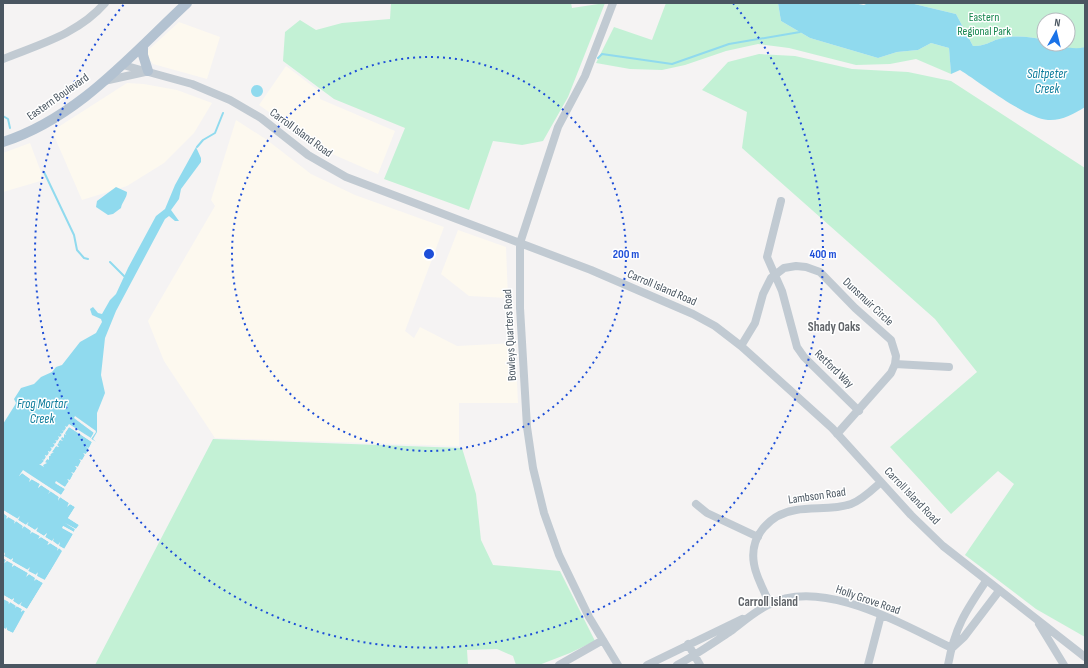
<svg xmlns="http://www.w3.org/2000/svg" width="1088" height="668" font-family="'Sofia Sans Condensed',sans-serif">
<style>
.commercial{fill:#fdf9ef}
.green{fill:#c3f1d5}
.water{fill:#90daee}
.pier{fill:#f5f3f3}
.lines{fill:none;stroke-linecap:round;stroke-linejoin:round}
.stream{stroke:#90daee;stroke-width:2}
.minor{stroke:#c1cad2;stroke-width:8}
.major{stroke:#b3c2d1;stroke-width:10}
.ring{fill:none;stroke:#1d4ed8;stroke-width:2;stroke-dasharray:2 4}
.labels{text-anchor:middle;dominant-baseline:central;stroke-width:3;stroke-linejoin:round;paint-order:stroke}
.park-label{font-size:12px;fill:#17864f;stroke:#fff}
.street-label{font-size:12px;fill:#4a5661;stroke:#fff}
.water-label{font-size:13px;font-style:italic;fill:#0c7c9b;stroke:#fff}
.neighbourhood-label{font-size:13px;font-weight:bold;fill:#5f6368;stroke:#fff}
.centre{fill:#1d4ed8;stroke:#fff;stroke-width:2}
.ring-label{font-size:12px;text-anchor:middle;font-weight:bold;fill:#1d4ed8;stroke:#fff;stroke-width:3;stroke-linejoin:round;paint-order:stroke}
</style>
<rect width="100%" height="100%" fill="#f5f3f3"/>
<path class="commercial" d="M179 22 220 37 207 79 153 64 145 53Z
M286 66 319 91 320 99 395 131 378 174 323 150 259 105Z
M127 83 144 84 177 90 212 103 194 133 164 163 127 186 82 200 52 131Z
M236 120 267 140 311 174 355 195 444 227 405 331 414 338 420 327 457 346 515 343 518 403H459V446L215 438 164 361 148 321 215 206 211 200Z
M30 143 44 180 3 192V153Z
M458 230 506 247 508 298 469 296 441 274Z"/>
<path class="green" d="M391 3H571L572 8 605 3 568 97 543 141 522 145 493 141 469 210 384 179 405 128 334 99 283 61 285 32 300 20 316 30 342 23 390 19Z
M666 3H778L781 21 810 38 878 58 897 52 918 50 931 43 949 48 951 74 916 59 890 64 856 65 789 48 758 44 726 51 685 65 662 70 630 69 596 63 614 27 652 40Z
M910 3H1085V47L1076 50 1058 44H1068V20H1044V40C1032 37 1016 35 1003 38 991 40 988 46 973 46L956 14Z
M759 54 795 56 852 69 908 72 951 81 1085 168V637L1036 609 965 555 1014 484 998 471 951 514 890 447 977 372 935 319 742 148 747 112 702 90 728 62Z
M213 439 462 448 476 494 481 540 493 565 560 571 595 641 570 653 539 665H516L513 656 497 649 467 650 468 665H95Z"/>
<path class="water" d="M778 3H853L864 5 868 3H910L956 14 973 46C988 46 991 40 1003 38 1016 35 1032 37 1044 40V44C1059 44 1072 51 1085 47V107C1074 114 1061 121 1048 120 1025 118 981 83 960 70L951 74 949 48 931 43 918 50 897 52 878 58 810 38 781 21Z
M251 91a6 6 0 1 1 12 0a6 6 0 1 1-12 0Z
M196 147 201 158V162L181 189 179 199 171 210 179 221H175L169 216 165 219 116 311 105 338 101 375 105 393 97 413V432L93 439 96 442 91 439 96 432 74 418 94 433 90 439 69 425 62 434 60 433 62 435 57 441 55 440 57 441 55 444 53 443 55 445 52 448 51 447 52 449 50 452 48 451 49 453 47 456 45 455 46 457 44 461 42 459 44 461 41 464 39 463 43 465 47 459 49 460 47 459 56 446 59 447 57 445 62 436 64 437 63 436 69 427 92 442 86 454H84L85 455 82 461 80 460 81 461 78 467 75 466 77 468 70 480H68L69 481 65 487 55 483 65 489 61 495 23 471 19 476 22 473 31 479 29 482 31 479 40 484 38 488 41 485 50 491 49 493 50 491 59 497 58 500 60 497 69 503 68 506 70 504 75 507 68 518 79 525 76 529 65 523 75 529 74 532 63 526V528L73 534 64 549 58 545 60 543 58 545 45 537 47 533 44 536 36 531 38 528 35 530 27 525 28 522 26 525 18 520 19 516 18 519 3 510V424L15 405 16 403 14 399 21 388 34 384 41 377 52 372 56 367 62 365 80 342 96 333 102 322 101 319 92 315 90 309 93 307 98 313 102 314 110 300 116 294 128 268 156 216 165 209 175 185Z
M116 187 127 192C127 198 122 202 121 208L113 214 108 215 96 207 97 201Z
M3 513 7 516V519L8 516 15 521 14 523 16 521 23 526 22 528 24 526 32 531 30 534 32 531 40 536 39 538 41 537 49 542 48 545 50 543 58 548 57 550 59 548 62 551 45 580 37 576V573L36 575 28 571 30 568 28 570 12 561 13 558 11 560 4 556 5 553 3 555Z
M3 558 6 560 5 563 7 560 13 564 12 567 14 565 28 573 27 576 29 574 36 578 35 581 36 579 43 583 27 609 20 605 22 602 19 605 13 601 14 598 12 600 5 596 6 593 5 596 3 595Z
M4 598 9 602 8 604 10 602 16 606 15 608 16 606 22 609 21 612 23 610 25 611 13 633 6 630 7 628 6 629 3 628Z"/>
<path class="pier" d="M75 416 96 431 91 439 98 443 97 445 94 444 62 496 77 506 71 518 81 525 14 634 3 650 7 642 3 640V637L8 640 10 636 3 631V628L6 629 7 627V630L13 633 26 612 23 610 21 612 22 609 17 606 15 608 16 605 10 602 9 604V602L3 599V595L5 596 6 593 5 596 12 600 14 598 13 601 19 605 22 602 20 605 27 609 43 583 36 579 34 581 35 578 29 574 26 577 28 573 14 565 12 567 13 564 7 561 4 563 6 560 3 558V555L5 552 4 556 11 560 13 558 12 561 27 570 30 567 28 571 36 575 38 572 37 576 44 581 63 551 59 548 57 551 58 548 50 543 47 545 49 542 41 537 38 539 40 536 32 532 30 534 31 531 24 526 22 529 23 526 16 521 14 524 15 521 8 517 6 519 7 516 3 513V510L17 519 20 516 18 520 26 525 29 522 27 525 35 530 38 527 36 531 44 536 47 533 45 537 52 541 54 538 53 541 58 545 60 542 59 546 65 549 73 534 62 528 63 526 74 532 75 529 65 523 76 529 79 525 68 518 75 507 70 504 67 507 69 503 60 497 58 501 59 497 51 491 48 494 50 491 41 485 38 488 40 484 32 479 29 482 30 479 22 473 19 476 23 470 61 495 65 489 55 483 56 481 65 487 69 481 67 479 70 480 73 474 71 472 74 473 77 468 75 466 78 467 81 461 79 459 82 460 85 455 83 453 86 454 89 449 86 447 89 448 92 442 69 427 65 433 66 435 64 434V438L62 437 61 439 63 441 60 440 58 442 60 444 58 443 57 445 59 447 56 446 54 449 55 450 54 449 52 452 54 453H52L50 455 51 456H49V460L47 459 45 462 47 463 43 465 44 467 39 464H41L44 461 42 459 44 460 46 457 45 455 47 456 49 453 48 451 50 452 52 449 50 447 53 448 55 445 53 443 55 444 57 442 55 440 58 441 59 438 58 436 60 437 62 435 60 433 62 434 64 432 62 430 64 431 66 428 65 426 67 427 69 424 91 438 94 432 74 418Z"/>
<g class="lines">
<path class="stream" d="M598 58 602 54 672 64 729 44 800 32
M3 116 8 119 10 128
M197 147 203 140 215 133 223 113
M44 172 74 235 77 250 84 258 88 259
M110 262 124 276"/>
<path class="minor" d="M613 3 585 76 558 127 520 243V308L527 427 533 468 544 513 559 555 589 617 618 665
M3 59C40 44 78 34 105 3
M123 65 192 84 230 100 261 118 308 155 346 177 591 270 693 314 715 326 741 346 832 428 911 515 943 546 1085 657
M104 81 145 72
M781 201 767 257 782 291 797 347 804 357 859 411
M741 346 755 323 763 294 771 278 784 268 796 266 806 267 820 272 855 308 891 340 896 356 895 364 891 373 837 434
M895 364 949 367
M696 504 707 513 758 537
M770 604C764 591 756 577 754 564 749 536 770 514 796 510 814 507 834 510 851 504 862 500 872 490 881 482
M1039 624 1064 665
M688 644 700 665
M952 648 964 637 999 591
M559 665 603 640
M647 665 742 619
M677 665C696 655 713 643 731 631 743 622 754 612 768 605 821 576 903 625 952 648
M868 665 881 615
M948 665C955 627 965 612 986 581"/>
<path class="major" d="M143 46V55L148 71
M3 142C78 118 131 55 187 3"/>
</g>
<g class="ring">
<circle cx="429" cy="254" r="197"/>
<path d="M733 3A394 394 0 1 1 125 3"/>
</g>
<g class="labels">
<g class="park-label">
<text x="984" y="17">Eastern<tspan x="984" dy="14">Regional Park</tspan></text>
</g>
<g class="street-label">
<text transform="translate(58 97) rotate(-35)">Eastern Boulevard</text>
<text transform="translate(301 133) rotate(36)">Carroll Island Road</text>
<text transform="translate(662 288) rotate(23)">Carroll Island Road</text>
<text transform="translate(868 302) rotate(43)">Dunsmuir Circle</text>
<text transform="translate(510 335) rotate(-93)">Bowleys Quarters Road</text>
<text transform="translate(834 369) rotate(44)">Retford Way</text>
<text transform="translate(817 496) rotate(-8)">Lambson Road</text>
<text transform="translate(912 496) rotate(46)">Carroll Island Road</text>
<text transform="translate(868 600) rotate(19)">Holly Grove Road</text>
</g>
<g class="water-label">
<text x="1047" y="74">Saltpeter<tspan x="1047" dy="15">Creek</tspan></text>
<text x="42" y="404">Frog Mortar<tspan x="42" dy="15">Creek</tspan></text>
</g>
<g class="neighbourhood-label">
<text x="834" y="327">Shady Oaks</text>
<text x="768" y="602">Carroll Island</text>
</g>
</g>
<circle cx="429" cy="254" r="6" class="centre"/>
<g class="ring-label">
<text x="626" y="258">200 m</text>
<text x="823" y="258">400 m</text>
</g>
<rect width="1088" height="668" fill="none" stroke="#4a5661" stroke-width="8"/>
<g transform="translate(1056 32) rotate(8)"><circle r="19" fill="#ffffff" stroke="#b7bbc0"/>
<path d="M0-3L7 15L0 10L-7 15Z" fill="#1a73e8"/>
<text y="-6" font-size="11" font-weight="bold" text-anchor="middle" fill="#4a5661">N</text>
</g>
</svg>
